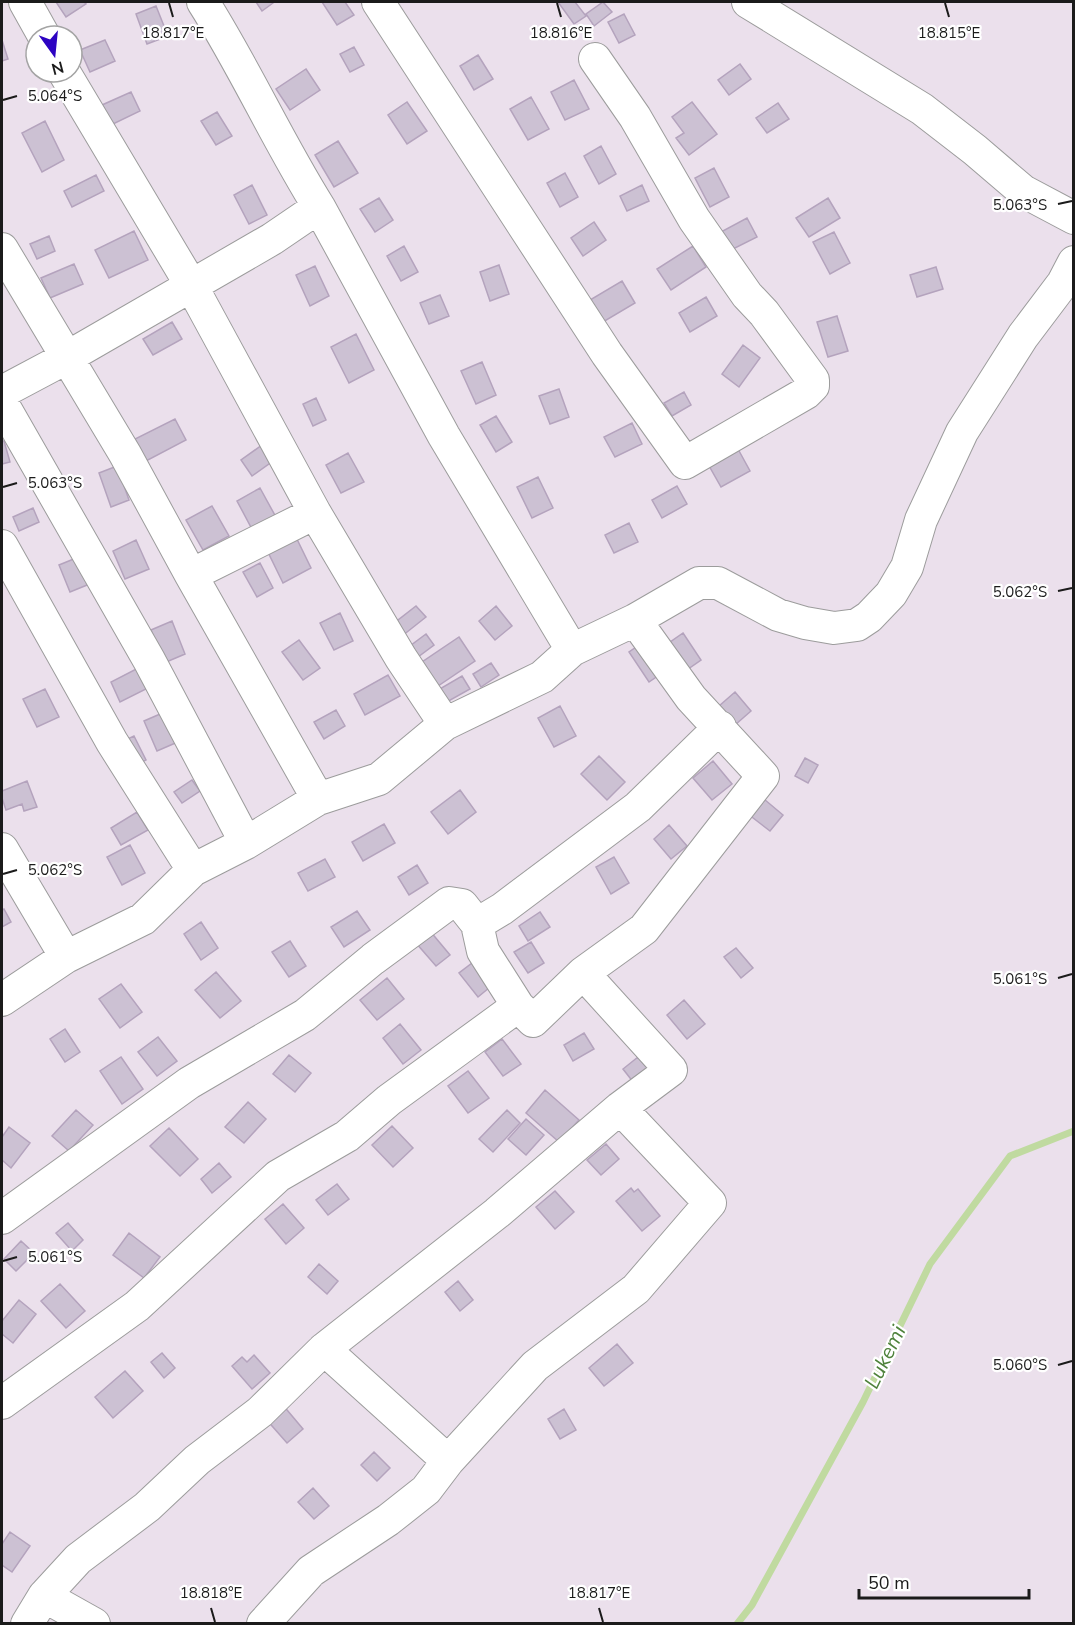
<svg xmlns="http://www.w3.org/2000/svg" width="1075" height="1625" font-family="'Nunito Sans',sans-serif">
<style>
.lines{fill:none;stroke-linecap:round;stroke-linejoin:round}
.stream{stroke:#c0daa0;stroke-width:7}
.building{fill:#ccc1d3;stroke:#b4a3bd;stroke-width:1.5}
.minor-casing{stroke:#9c9c9c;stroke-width:34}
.minor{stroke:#fff;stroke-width:32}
.ticks{fill:none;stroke:#1b1b1b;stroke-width:2}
.labels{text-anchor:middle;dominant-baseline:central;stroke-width:4.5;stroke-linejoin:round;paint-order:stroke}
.water-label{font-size:21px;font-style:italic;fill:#4f823c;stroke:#fff}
.ticks-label{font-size:15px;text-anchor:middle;fill:#1b1b1b;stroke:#fff;stroke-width:4.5;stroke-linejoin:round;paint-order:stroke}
</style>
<rect width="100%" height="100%" fill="#ebe0ec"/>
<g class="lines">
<path class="stream" d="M737 1624 752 1605 863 1402 930 1264 1010 1156 1074 1131"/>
</g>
<path class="building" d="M56 2H84L86 4 66 17Z
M256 2H272L273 3 262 11Z
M322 2H345L354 15 337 25Z
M558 2H575L586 16 574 24Z
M603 2 612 12 594 26 586 14Z
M156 6 168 36 147 44 136 14Z
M624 14 635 35 619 43 608 22Z
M2 40 8 59 2 61Z
M105 40 115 61 90 72 80 50Z
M354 47 364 65 350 72 340 54Z
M478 55 493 79 474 90 460 66Z
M740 64 751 79 729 95 718 80Z
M306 69 320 90 290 110 276 89Z
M574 80 589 109 565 120 551 92Z
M131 92 140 111 111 125 102 105Z
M531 97 549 129 528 140 510 109Z
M407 102 427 131 407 144 388 115Z
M692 102 717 134 689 155 676 138 684 133 672 117Z
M778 103 789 119 767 133 756 118Z
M217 112 232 136 216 145 201 121Z
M45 121 64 160 42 172 22 133Z
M338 141 358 173 334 187 315 155Z
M601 146 616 174 599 184 584 156Z
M714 168 729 197 710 207 695 178Z
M565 173 578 197 560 207 547 183Z
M96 175 104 191 72 207 64 191Z
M252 185 267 215 249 224 234 195Z
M642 185 649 201 627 211 620 196Z
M379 198 393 220 375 232 360 209Z
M828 198 840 218 809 237 796 218Z
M747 218 757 237 729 251 719 233Z
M594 222 606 240 583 256 571 238Z
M134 231 148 260 109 278 95 250Z
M834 232 850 263 830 274 813 242Z
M49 236 55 251 37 259 30 244Z
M404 246 418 272 401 281 387 256Z
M693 246 706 267 671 290 657 269Z
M74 264 83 284 50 298 41 278Z
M499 265 509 294 490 301 480 272Z
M315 266 329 296 310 306 296 275Z
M936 267 943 289 917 297 910 275Z
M622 281 635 303 603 322 590 300Z
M440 295 449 316 429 324 420 303Z
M706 297 717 316 690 332 679 313Z
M837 316 848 351 828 357 817 322Z
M172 322 182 339 153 355 143 339Z
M356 334 374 370 349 383 331 347Z
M743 345 760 358 739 387 722 374Z
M482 362 496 395 476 404 461 371Z
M559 389 569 417 550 424 539 396Z
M684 392 691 405 672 416 664 403Z
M316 398 326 420 313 426 303 404Z
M496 416 512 442 496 452 480 425Z
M175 419 186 440 146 461 135 439Z
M632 423 642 444 615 457 604 437Z
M2 441H4L10 462 2 464Z
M262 445 273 461 252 476 241 460Z
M738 449 750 471 721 487 708 464Z
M348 453 364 482 341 493 326 465Z
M117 466 129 500 111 507 99 473Z
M538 477 553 508 532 518 517 487Z
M677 486 687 504 662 518 652 500Z
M260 488 277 519 253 531 237 501Z
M212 506 229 536 203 550 186 520Z
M33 508 39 522 19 531 13 517Z
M629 523 638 542 614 553 605 535Z
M292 529 311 568 283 583 264 544Z
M136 540 149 569 125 579 113 551Z
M81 556 92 583 70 592 59 565Z
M260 563 273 588 257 597 243 572Z
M416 606 426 617 402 636 393 624Z
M496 606 512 626 495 640 479 621Z
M340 613 353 641 334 650 320 623Z
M172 621 185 654 164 663 151 630Z
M683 633 701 660 681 674 663 647Z
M426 634 434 645 418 657 410 646Z
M459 637 475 661 438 686 422 662Z
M299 640 320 668 303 680 282 652Z
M645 641 665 671 649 682 629 652Z
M491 663 499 675 481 687 473 674Z
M144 665 154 685 120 702 111 682Z
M388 675 400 696 365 715 354 694Z
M462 676 470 689 445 703 438 690Z
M45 689 59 717 37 727 23 699Z
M735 692 751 711 735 725 719 706Z
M560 706 576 736 554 747 538 718Z
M336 710 345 726 324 739 314 722Z
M167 711 180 741 157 751 144 721Z
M134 736 146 760 134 766 121 742Z
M599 756 625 782 607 800 581 774Z
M805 758 818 765 808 783 795 776Z
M713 761 732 784 712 800 693 778Z
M192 780 200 791 182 803 174 792Z
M27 781 37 807 24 811 22 804 6 810 2 798V791Z
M460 790 476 812 448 834 431 812Z
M758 794 783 815 770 831 744 811Z
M137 812 148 830 121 845 111 828Z
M384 824 395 843 363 861 352 842Z
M669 825 687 846 671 859 654 839Z
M130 845 145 873 122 885 107 857Z
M614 857 629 883 611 894 596 867Z
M325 859 335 877 308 891 298 873Z
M417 865 428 883 409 895 398 877Z
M4 909 11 922 2 927V910Z
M357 911 370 930 344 947 331 927Z
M540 912 550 927 528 941 519 926Z
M201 922 218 948 201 960 184 934Z
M430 931 450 955 436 966 416 943Z
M290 941 306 966 289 977 272 952Z
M531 942 544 963 528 973 514 952Z
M736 948 753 968 741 978 724 957Z
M476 960 495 983 478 997 459 973Z
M216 972 241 1001 220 1018 195 990Z
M387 978 404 999 377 1020 360 1000Z
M121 984 142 1012 120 1028 99 999Z
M684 1000 705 1024 687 1039 667 1015Z
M400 1024 421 1050 403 1064 383 1038Z
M65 1029 80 1052 65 1062 50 1039Z
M584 1033 594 1049 573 1061 564 1045Z
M158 1037 177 1061 157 1076 138 1052Z
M502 1039 521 1064 503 1076 485 1052Z
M289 1055 311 1073 295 1092 273 1074Z
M121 1057 143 1089 122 1104 100 1071Z
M638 1057 652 1074 637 1087 623 1069Z
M468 1071 489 1098 468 1113 448 1086Z
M545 1090 579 1120 559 1142 526 1113Z
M248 1102 266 1119 244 1143 225 1127Z
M76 1110 93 1125 69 1151 52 1136Z
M507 1110 520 1123 493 1152 479 1139Z
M526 1119 544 1135 526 1155 508 1139Z
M392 1126 413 1148 393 1167 372 1145Z
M9 1127 30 1143 11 1168 2 1160V1137Z
M169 1128 198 1159 180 1176 150 1146Z
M606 1144 619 1159 601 1175 587 1160Z
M219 1163 231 1177 212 1193 201 1179Z
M337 1184 349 1199 328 1215 316 1200Z
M631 1188 634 1192 638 1189 660 1216 642 1231 616 1201Z
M555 1191 574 1212 555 1229 536 1207Z
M283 1204 304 1228 286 1244 265 1219Z
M68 1223 83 1240 72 1251 56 1233Z
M129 1233 160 1257 144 1278 113 1255Z
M21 1241 34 1253 16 1271 4 1259Z
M319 1264 338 1281 327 1294 308 1277Z
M458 1281 473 1300 460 1311 445 1292Z
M60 1284 85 1311 66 1328 41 1301Z
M19 1300 36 1314 13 1343 2 1334V1321Z
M617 1344 633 1363 604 1386 589 1368Z
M162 1353 175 1368 164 1378 151 1362Z
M254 1355 270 1373 252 1389 232 1366 242 1357 247 1362Z
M125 1371 143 1391 113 1418 95 1397Z
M282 1404 303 1429 287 1443 265 1418Z
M564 1409 576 1430 560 1439 548 1419Z
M374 1452 390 1468 377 1481 361 1465Z
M313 1488 329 1506 314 1519 298 1502Z
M10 1532 30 1546 12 1572 2 1565V1544Z"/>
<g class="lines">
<defs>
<path id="minor" d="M25 2 44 36
M203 2C245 68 277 140 319 207L444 436 572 650
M378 2 607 354 685 463 806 393 813 386V380L764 313 747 295 694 219 635 117 595 59
M748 2 922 109 975 150 1023 191 1074 218
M64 72 191 285 315 513 401 658 445 724
M2 249 125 454 191 575 318 799
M2 392 66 358 272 239 319 207
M2 403 149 660 246 843
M2 546 112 742 193 870
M191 575 315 513
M2 849 66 957
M477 924 502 909 638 807 720 727
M2 1000 66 957 143 919 193 870 246 843 318 799 379 779 445 724 542 677 572 650 635 620 699 583H718L778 615 805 623 834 628 857 625 869 617 891 594 907 567 921 520 962 432 1023 336 1063 283 1074 262
M2 1218 189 1083 305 1015 373 959 449 903 462 905 477 924 483 951 518 1006 533 1021 583 973 644 929 763 776 691 698 635 620
M324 1349 448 1461
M2 1403 137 1306 278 1176 347 1136 389 1100 518 1006
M44 1596 94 1624
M27 1624 44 1596 78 1559 147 1507 197 1460 260 1412 324 1349 497 1213 620 1108 671 1070 583 973
M263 1624 311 1571 388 1520 426 1490 448 1461 535 1366 636 1289 710 1203 620 1108"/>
</defs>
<use href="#minor" class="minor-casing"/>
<use href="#minor" class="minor"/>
</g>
<path class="ticks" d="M169 3 173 17M557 3 561 17M945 3 949 17M3 100 17 96M1058 204 1072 201M3 487 17 483M1058 591 1072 588M3 874 17 870M1058 978 1072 974M3 1261 17 1257M1058 1365 1072 1361M211 1608 215 1622M599 1608 603 1622"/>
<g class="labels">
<g class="water-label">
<text transform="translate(885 1357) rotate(-64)">Lukemi</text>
</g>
</g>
<g class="ticks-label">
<text x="173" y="38">18.817°E</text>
<text x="561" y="38">18.816°E</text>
<text x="949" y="38">18.815°E</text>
<text x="55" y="101">5.064°S</text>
<text x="1020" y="210">5.063°S</text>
<text x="55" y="488">5.063°S</text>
<text x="1020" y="597">5.062°S</text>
<text x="55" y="875">5.062°S</text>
<text x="1020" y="984">5.061°S</text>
<text x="55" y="1262">5.061°S</text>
<text x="1020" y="1370">5.060°S</text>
<text x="211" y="1598">18.818°E</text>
<text x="599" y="1598">18.817°E</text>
</g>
<rect width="1075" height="1625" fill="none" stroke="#1b1b1b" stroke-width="6"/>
<g transform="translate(54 54) rotate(165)"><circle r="28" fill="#ffffff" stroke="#a4a4a4" stroke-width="1.5"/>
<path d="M0-4.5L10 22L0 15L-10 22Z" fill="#2d03c2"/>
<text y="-9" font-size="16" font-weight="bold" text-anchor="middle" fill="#1b1b1b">N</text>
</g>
<path d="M859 1589v9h170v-9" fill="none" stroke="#1b1b1b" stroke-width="3"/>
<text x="868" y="1589" font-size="18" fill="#1b1b1b" stroke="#ffffff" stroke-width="4.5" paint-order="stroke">50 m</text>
</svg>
